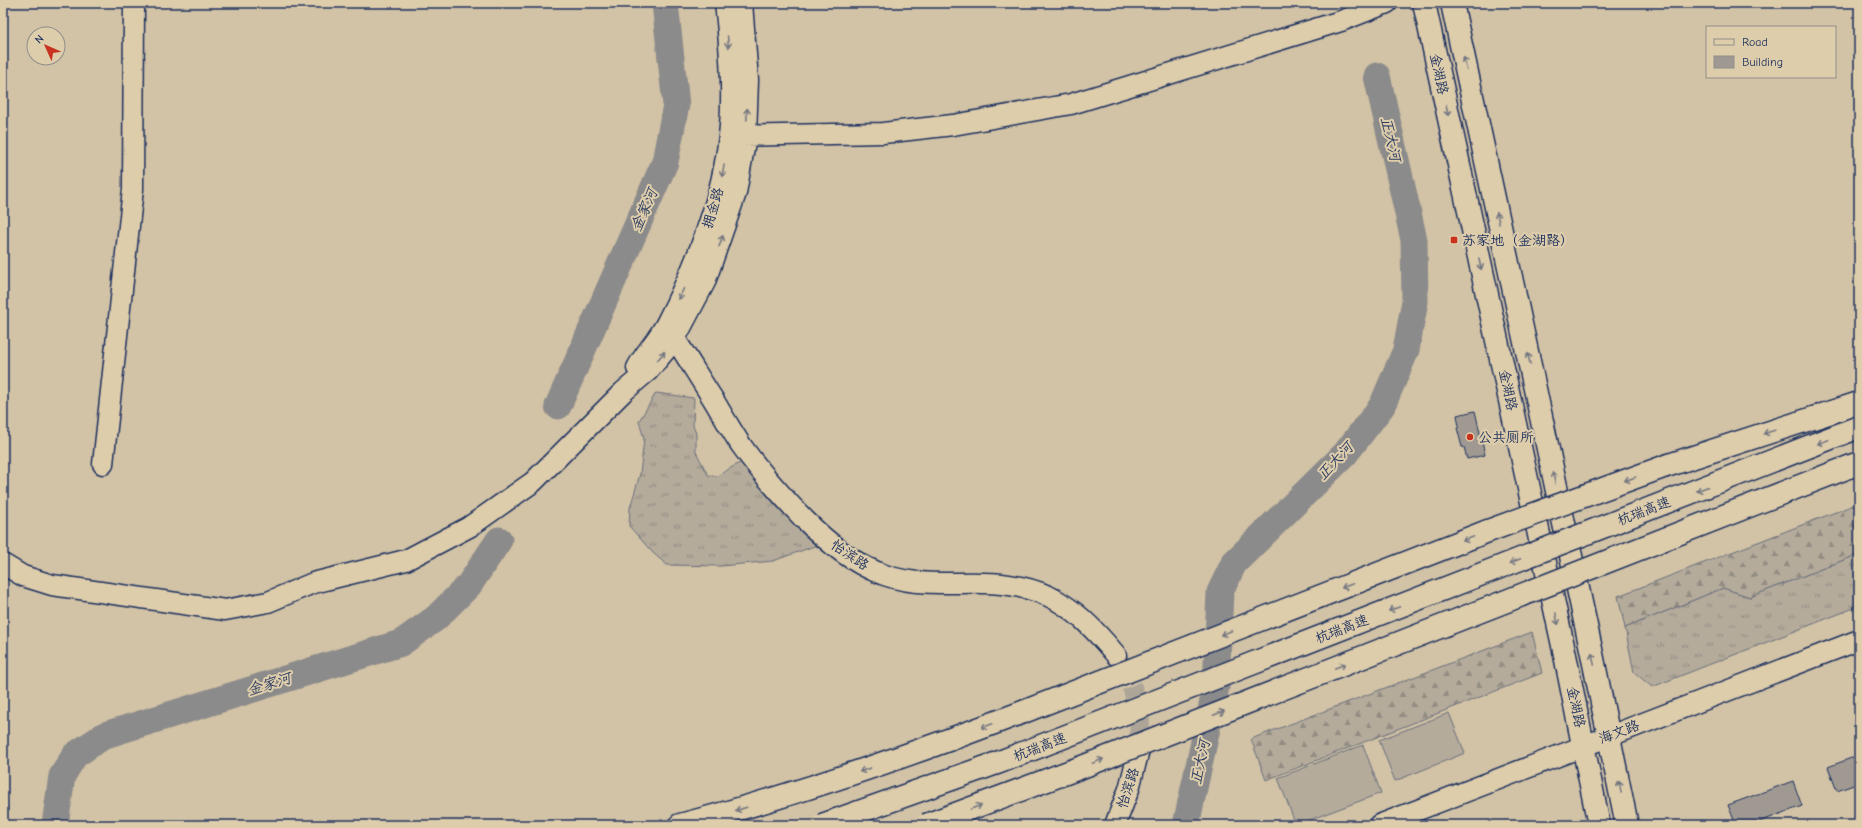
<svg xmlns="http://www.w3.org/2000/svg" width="1862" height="828" font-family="'Comic Neue','LXGW WenKai TC',sans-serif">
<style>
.grass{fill:url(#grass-tufts);stroke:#686d7c}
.forest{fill:url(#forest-firs);stroke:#686d7c}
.pitch{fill:#b4ab9b;stroke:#686d7c}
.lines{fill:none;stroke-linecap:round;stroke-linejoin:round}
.river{stroke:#8c8b8b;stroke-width:27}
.building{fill:#9f9992;stroke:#1b2f5e}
.minor-tunnel{stroke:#ada598;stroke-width:20;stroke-dasharray:20 10;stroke-linecap:butt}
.minor-casing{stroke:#1b2f5e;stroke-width:23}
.major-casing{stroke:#1b2f5e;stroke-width:25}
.highway-casing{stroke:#1b2f5e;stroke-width:25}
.minor{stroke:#decdab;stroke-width:20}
.major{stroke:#decdab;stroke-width:22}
.highway{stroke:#decdab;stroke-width:22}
.highway-bridge-casing{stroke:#1b2f5e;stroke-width:25;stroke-linecap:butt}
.highway-bridge{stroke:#decdab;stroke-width:22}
.oneway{stroke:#737681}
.poi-dot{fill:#c8321e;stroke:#decdab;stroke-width:1.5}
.labels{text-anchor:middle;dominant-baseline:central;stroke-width:4;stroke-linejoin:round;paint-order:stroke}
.street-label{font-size:14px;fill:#1b2f5e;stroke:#decdab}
.poi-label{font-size:14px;fill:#1b2f5e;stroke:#decdab;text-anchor:start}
.water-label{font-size:15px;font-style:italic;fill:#2c3d65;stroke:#decdab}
</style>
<defs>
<pattern id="grass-tufts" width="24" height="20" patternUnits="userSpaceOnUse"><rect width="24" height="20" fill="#b4ab9b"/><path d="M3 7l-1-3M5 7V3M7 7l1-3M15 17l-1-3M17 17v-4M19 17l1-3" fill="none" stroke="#928c82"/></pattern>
<pattern id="forest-firs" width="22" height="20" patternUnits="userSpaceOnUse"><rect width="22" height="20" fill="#b4ab9b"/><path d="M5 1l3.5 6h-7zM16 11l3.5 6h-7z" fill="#928c82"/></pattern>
</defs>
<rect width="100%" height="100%" fill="#d2c3a6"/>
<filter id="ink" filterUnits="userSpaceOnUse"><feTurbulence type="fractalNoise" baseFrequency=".025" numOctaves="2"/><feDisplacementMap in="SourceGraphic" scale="8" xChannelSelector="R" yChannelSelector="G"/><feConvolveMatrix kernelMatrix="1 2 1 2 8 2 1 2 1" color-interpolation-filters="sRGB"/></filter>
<g filter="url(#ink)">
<path class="grass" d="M656 393 694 398 693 425 696 434V452L708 475 717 476 743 461 820 544 773 561 721 566 667 565 653 553 629 526 630 508 640 474 644 439 639 421Z
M1859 554V606L1652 687 1634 672 1625 628 1723 588 1750 597Z"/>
<path class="forest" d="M1859 503V554L1750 597 1723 588 1625 628 1618 596Z
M1532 632 1542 673 1266 780 1251 739Z"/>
<path class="pitch" d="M1449 713 1465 753 1395 781 1379 740Z
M1363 745 1381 793 1296 825 1278 778Z"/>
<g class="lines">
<path class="river" d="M558 406 665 162 676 105 665 3
M55 825 62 776 75 755 105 735 401 643 436 618 469 585 499 540
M1186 825 1216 687 1220 592 1234 563 1345 454 1382 406 1406 350 1415 301 1414 240 1377 76"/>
</g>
<path class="building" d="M1475 411 1485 455 1467 459 1464 447H1462L1457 428 1459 427 1457 415Z
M1859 755V783L1837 791 1828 767Z
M1793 781 1802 806 1751 825H1736L1728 805Z"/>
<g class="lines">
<path class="minor-tunnel" d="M1118 659 1133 690 1140 714 1139 750"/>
<defs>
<path id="minor" d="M729 136 883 133 953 125 1071 104 1341 21 1387 3
M666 325C682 349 697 374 713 399 722 414 731 430 741 445 760 472 782 496 804 519 825 540 849 561 877 572 904 584 931 583 960 583 1037 581 1067 596 1116 655
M637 368C645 352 659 339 667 322 696 265 722 201 729 136 734 93 730 46 725 3
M103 464 133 189 134 3
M3 564 23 576 52 585 225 610 268 602 313 583 406 560 469 527 533 482 623 392 648 371 675 339 705 282 736 193 746 136 748 80 742 3
M1115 825 1129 789 1139 750
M1379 825 1859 640"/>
<path id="major" d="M1424 3 1565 655 1599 825
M1452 3 1591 649 1627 825"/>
<path id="highway" d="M1666 466 1859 403
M680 825C797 795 911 755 1023 712"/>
</defs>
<use href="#minor" class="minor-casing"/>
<use href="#major" class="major-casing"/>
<use href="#highway" class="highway-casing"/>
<use href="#minor" class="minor"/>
<use href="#major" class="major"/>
<use href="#highway" class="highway"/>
<defs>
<path id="highway-bridge" d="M1023 712 1488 531 1666 466
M822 825 997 763 1859 427
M926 825 1082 767 1859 463"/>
</defs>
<use href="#highway-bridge" class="highway-bridge-casing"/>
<use href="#highway-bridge" class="highway-bridge"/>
</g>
<defs><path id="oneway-shaft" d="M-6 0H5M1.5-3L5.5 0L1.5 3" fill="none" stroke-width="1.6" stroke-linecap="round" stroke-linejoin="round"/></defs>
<g class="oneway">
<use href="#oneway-shaft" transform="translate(728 42) rotate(86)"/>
<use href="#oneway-shaft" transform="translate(1465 63) rotate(-102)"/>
<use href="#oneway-shaft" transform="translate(1447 110) rotate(78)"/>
<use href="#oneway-shaft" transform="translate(747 114) rotate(-88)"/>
<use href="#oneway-shaft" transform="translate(723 171) rotate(100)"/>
<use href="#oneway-shaft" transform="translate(1498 218) rotate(-102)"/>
<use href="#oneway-shaft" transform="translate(721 241) rotate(-71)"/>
<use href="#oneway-shaft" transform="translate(1480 264) rotate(78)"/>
<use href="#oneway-shaft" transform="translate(681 294) rotate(116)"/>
<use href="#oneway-shaft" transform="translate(661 356) rotate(-50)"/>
<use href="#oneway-shaft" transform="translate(1529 359) rotate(-102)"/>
<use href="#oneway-shaft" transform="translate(1769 432) rotate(162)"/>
<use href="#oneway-shaft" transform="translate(1823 442) rotate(159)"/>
<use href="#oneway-shaft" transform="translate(1554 478) rotate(-102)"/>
<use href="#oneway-shaft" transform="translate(1630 479) rotate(161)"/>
<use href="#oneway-shaft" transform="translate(1702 489) rotate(159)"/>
<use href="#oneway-shaft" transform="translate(1468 539) rotate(159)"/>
<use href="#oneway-shaft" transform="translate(1515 561) rotate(159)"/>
<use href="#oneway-shaft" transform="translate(1347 586) rotate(159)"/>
<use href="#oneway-shaft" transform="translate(1394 609) rotate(159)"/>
<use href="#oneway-shaft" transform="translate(1557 619) rotate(78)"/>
<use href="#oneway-shaft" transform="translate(1226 633) rotate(159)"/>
<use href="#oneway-shaft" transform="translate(1593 659) rotate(-102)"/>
<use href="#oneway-shaft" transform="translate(1340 666) rotate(-21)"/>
<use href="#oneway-shaft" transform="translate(1219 713) rotate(-21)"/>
<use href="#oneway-shaft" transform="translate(987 726) rotate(159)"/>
<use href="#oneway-shaft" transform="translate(1098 761) rotate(-21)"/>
<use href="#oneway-shaft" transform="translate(865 770) rotate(161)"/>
<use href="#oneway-shaft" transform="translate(1620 787) rotate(-101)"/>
<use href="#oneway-shaft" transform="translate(976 807) rotate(-21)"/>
<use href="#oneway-shaft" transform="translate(741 809) rotate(164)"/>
</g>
</g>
<g class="poi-dot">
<rect x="1450" y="236" width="8" height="8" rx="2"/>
<circle cx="1470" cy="437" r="4"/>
</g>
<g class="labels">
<g class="street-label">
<text transform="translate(1439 74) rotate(78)">金湖路</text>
<text transform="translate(713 208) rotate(-73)">拥金路</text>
<text transform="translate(1508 390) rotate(78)">金湖路</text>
<text transform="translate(1644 511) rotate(-21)">杭瑞高速</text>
<text transform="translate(850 555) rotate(34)">怡滨路</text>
<text transform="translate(1342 629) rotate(-21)">杭瑞高速</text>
<text transform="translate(1576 707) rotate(78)">金湖路</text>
<text transform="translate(1619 732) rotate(-21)">海文路</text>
<text transform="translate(1040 747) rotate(-21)">杭瑞高速</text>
<text transform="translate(1128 788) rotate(-72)">怡滨路</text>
</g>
<g class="poi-label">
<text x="1462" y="240">苏家地（金湖路）</text>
<text x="1478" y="437">公共厕所</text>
</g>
<g class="water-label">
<text transform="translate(1391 139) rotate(77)">正大河</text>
<text transform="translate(644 210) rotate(-66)">金家河</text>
<text transform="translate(1335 461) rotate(-47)">正大河</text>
<text transform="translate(269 684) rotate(-17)">金家河</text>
<text transform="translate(1200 762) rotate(-78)">正大河</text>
</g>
</g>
<rect width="1862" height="828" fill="none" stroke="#decdab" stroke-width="16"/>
<rect x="8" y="8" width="1846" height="812" fill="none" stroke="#1b2f5e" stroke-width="1.5" filter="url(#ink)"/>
<rect x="1706" y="26" width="130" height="52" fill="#decdab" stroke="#908e8c"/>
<rect x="1714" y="39" width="20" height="6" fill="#decdab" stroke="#908e8c"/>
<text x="1742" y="46" font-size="12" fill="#1b2f5e">Road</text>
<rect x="1714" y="56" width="20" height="12" fill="#9f9992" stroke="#908e8c"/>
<text x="1742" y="66" font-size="12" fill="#1b2f5e">Building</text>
<g transform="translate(46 46) rotate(315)"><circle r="19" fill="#decdab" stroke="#908e8c"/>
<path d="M0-3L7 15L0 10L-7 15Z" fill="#c8321e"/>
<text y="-6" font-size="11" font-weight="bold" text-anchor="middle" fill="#1b2f5e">N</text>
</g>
</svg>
